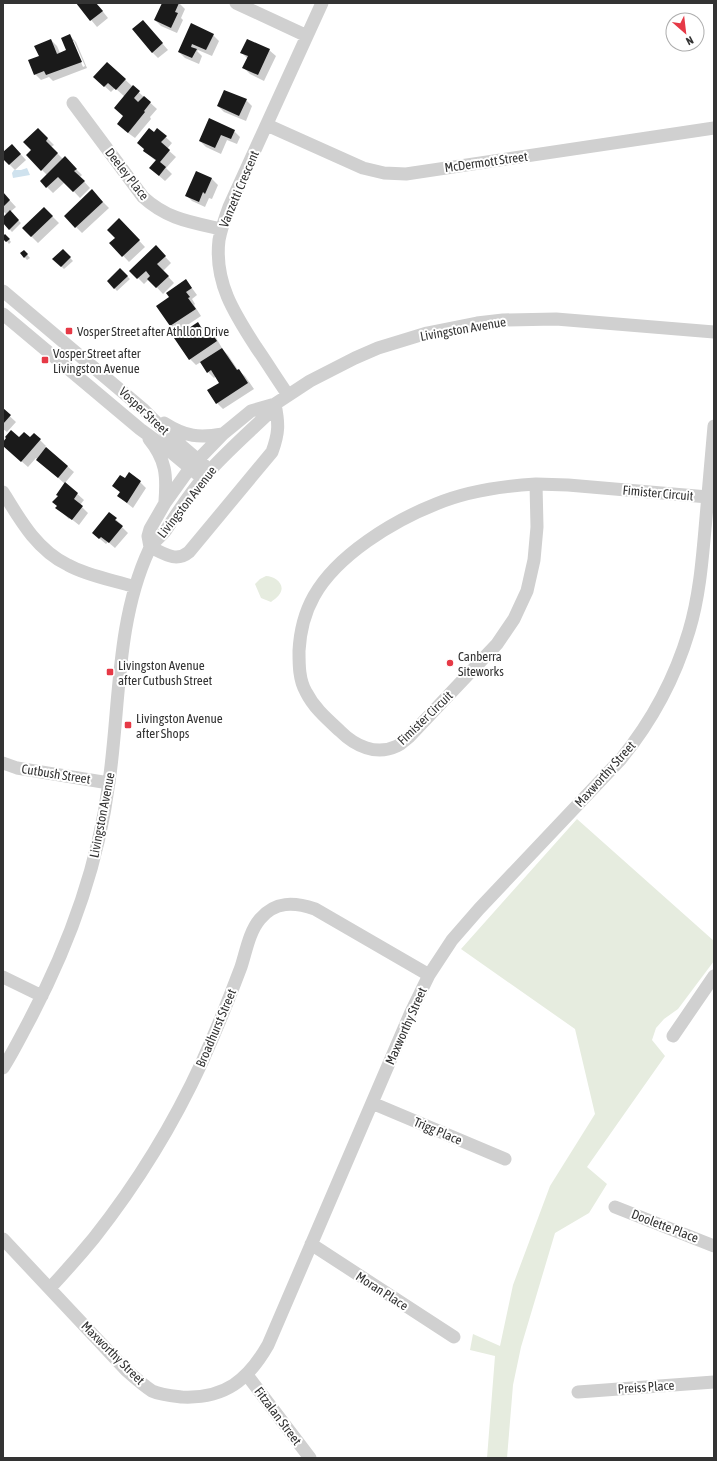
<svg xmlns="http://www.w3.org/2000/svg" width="717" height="1461" font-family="'Asap Condensed',sans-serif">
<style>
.green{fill:#e6ecdf}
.water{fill:#cfe2ee}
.shadow{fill:#0003;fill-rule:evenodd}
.building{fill:#1a1a1a}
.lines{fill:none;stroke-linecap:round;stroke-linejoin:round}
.minor{stroke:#d0d0d0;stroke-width:13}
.poi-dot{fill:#e63946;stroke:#fff;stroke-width:1.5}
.labels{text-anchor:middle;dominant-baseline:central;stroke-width:4;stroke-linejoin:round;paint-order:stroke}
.street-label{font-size:13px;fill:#333;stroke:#fff}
.poi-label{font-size:13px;fill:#333;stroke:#fff;text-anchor:start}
</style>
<rect width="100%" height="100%" fill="#fff"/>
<path class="green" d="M266 576C275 576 287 585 279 595 277 598 273 600 271 602L261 598 255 584 260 579Z
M577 819 714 941V961L678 1009 664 1019 656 1028 652 1040 665 1056 587 1167 607 1184 589 1213 555 1233 521 1347 513 1385 507 1458H487L495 1356 470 1350 473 1334 500 1346 513 1285 550 1186 595 1114 575 1029 461 949Z"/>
<path class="water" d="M27 168 30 175 13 178 12 173 14 170H21Z"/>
<path class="shadow" d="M77 3H96L108 18 97 27Z
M163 3H179L185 9 181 18 183 20 177 33 161 26 155 20Z
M143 21 168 50 158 58 152 52Z
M191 25 213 35 219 41 212 56 198 50 197 51 202 56 199 64 185 58 179 52Z
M70 36 76 42 87 68 53 81 49 77 41 80 35 74 40 56 51 40 57 46 60 53 67 50ZM72 41H74L85 66 83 67Z
M269 50 276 56 264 81 250 74 244 68 248 59 242 53Z
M107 63 157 109 150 117 151 119 135 138 124 130 125 97 115 88 111 92 101 83Z
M246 100 252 106 246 121 224 112 218 106Z
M38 129 54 145 51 147 63 159 65 158 82 175 80 177 90 188 80 198 65 182 53 193 47 187V175L27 155 33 150Z
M157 129 172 143 167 149 176 157 166 168 172 174 165 181 157 174 156 161 144 151Z
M234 131 240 137 237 144 227 140 221 154 206 147 200 141Z
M12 145 26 160 15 170 3 158V153Z
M197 172 212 179 218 185 212 199 209 198 205 207 192 201 186 195Z
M92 191 109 208 82 233 65 216Z
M3 193 16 207 10 212 21 223 12 232 3 222V218L7 215 3 211Z
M44 208 59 223 38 243 23 228Z
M119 219 145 247 129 262 111 243 116 238Z
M3 237 8 238 11 242 9 244Z
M156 247 171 263 163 271 174 283 163 294 149 279 144 284 131 271Z
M63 250 73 261 64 269 54 259Z
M24 251 30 258 27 260 21 253Z
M120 269 130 279 117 291 108 281Z
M186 280 197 295 192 299 195 304 194 305 201 316 177 332 170 326V298Z
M198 324 206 332 209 330 215 336 222 348H221L228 355 238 370 245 376 254 389 223 409 217 403 221 383 216 376 214 378 208 372 201 362 196 365 190 359Z
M3 410 16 422 7 432 3 429Z
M30 438 40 440 46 446 45 447 74 472 65 483 84 500 80 505 88 513 79 525 70 518 69 519 57 508 59 496 65 484 36 458 28 467 3 445V443L19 439Z
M125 480 140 482 146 488 133 508 118 496 121 493 113 486Z
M109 513 122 525 121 526 128 533 115 548 108 542 106 544 93 533Z"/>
<path class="building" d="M76 3H96L103 11 90 21Z
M162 3H179L175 12 178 13 171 28 154 20Z
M143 20 163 43 152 53 132 29Z
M191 23 214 34 206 50 192 44 191 47 197 49 192 58 178 52Z
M70 34 82 62 46 75 44 71 34 75 28 60 39 56 34 46 51 39 57 54 66 50 61 38Z
M247 39 270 49 258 75 242 68 248 56 240 53Z
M107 62 126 79 116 90 108 83 104 87 93 77Z
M133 85 140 91 134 98 138 102 144 96 151 102 144 111 145 112 128 133 117 124 123 116 114 108Z
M224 90 247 99 239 116 217 106Z
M209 118 235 130 231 139 221 135 215 148 199 141Z
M38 128 48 138 46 141 58 153 41 171 26 155 31 150 23 142Z
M149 128 154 132 157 128 167 136 161 142 170 150 160 162 166 167 159 176 149 168 156 160 143 151 144 149 137 143Z
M12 144 21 154 9 165 3 159V152Z
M65 156 77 169 74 171 85 181 73 192 58 177 46 188 40 181Z
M196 171 212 178 205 194 203 192 199 202 185 196Z
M92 189 103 202 75 228 64 216Z
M3 192 10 200 3 207Z
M44 207 53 216 31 237 22 228Z
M10 210 19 220 9 230 3 223V217Z
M119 218 140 240 122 257 109 243 115 238 107 230Z
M5 234 10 239 6 242 3 239V236Z
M156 245 166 256 157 264 169 276 156 288 147 279 150 276 146 271 137 279 129 271Z
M63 249 71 257 61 267 52 259Z
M24 250 28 254 24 258 20 253Z
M120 268 128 276 114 289 107 281Z
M186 279 192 288 186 292 190 297 188 298 196 309 170 326 156 306 169 297 166 293Z
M198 322 204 332 209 329 217 341 189 360 174 338Z
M222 348 237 370 239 369 248 383 216 404 207 390 219 383 211 370 207 373 200 362Z
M3 408 11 415 3 424Z
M11 430 19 437 24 432 30 437 34 433 41 439 21 462 3 446V442L6 438 5 437Z
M46 447 68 466 58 478 36 460Z
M129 472 141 481 127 503 117 496 120 492 112 486 120 475 125 478Z
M65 482 78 493 74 499 83 506 72 520 55 508 57 506 52 502 58 496 56 495Z
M109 512 117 518 115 520 123 526 109 543 101 537 99 539 92 533Z"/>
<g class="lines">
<path class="minor" d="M236 3 307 36
M73 103 143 197C167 219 190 222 221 229
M267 125 363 168 384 173 406 174 714 128
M3 291 144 410 170 436 204 465
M3 314 140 429 166 448 196 473
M288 395C277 379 267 363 256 347 234 313 214 282 219 240 221 229 225 218 229 207L322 3
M164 423C186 437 199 438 223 434
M149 439C166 460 167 475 165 501
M536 484C502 486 467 491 436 504 393 521 337 555 314 596 305 612 300 632 299 651 299 665 299 680 306 692 314 708 327 719 340 731 355 746 376 756 397 746 401 744 405 740 409 737L497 644 514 619 527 591 534 560 537 527 536 484 568 485 708 497
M3 492C20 520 37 550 68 565 88 576 113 580 135 587
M150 547 148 536 150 529 165 503 190 468 223 434 251 411 275 404 310 381 355 358 378 348 427 333 477 323 503 320 556 319 714 332
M150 547C163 553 176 563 189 552L272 452C279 433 279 424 275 404
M3 763 17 768 109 783
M3 977 42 996
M673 1036 714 976
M3 1068C12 1054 20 1038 28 1023 68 948 98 867 109 782 120 706 116 621 149 550 152 542 161 537 166 530 178 512 189 494 204 477 224 454 247 434 269 413L275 404
M372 1103 505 1159
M615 1207 714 1246
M3 1239 126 1370C134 1377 143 1385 152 1391 161 1395 173 1396 182 1397 225 1399 248 1380 268 1345L411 1012 429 975 452 940 479 909 621 759C652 721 675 678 689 631 699 598 702 563 705 529 708 495 711 460 714 426
M311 1244 454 1337
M50 1288C65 1272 80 1255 94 1238 135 1186 174 1123 202 1062 216 1031 229 999 241 967 246 952 249 932 260 919 275 901 294 902 315 909L429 975
M247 1375 310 1458
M578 1392 714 1382"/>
</g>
<g class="poi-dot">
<rect x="65" y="327" width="8" height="8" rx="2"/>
<rect x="41" y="356" width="8" height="8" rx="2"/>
<circle cx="450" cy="663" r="4"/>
<rect x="106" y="668" width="8" height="8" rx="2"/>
<rect x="124" y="721" width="8" height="8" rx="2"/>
</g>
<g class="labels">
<g class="street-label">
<text transform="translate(486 162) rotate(-8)">McDermott Street</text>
<text transform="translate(127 174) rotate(52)">Deeley Place</text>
<text transform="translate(239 189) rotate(-67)">Vanzetti Crescent</text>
<text transform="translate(463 329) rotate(-10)">Livingston Avenue</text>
<text transform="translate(144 411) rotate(43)">Vosper Street</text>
<text transform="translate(658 493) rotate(5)">Fimister Circuit</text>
<text transform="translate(187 502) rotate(-52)">Livingston Avenue</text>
<text transform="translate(425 718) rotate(-44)">Fimister Circuit</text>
<text transform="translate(56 774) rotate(9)">Cutbush Street</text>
<text transform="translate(605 774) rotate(-48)">Maxworthy Street</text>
<text transform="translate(102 815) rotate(-79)">Livingston Avenue</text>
<text transform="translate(406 1026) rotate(-66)">Maxworthy Street</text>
<text transform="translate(216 1028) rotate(-67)">Broadhurst Street</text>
<text transform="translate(438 1131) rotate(23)">Trigg Place</text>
<text transform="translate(665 1226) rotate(21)">Doolette Place</text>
<text transform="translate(382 1291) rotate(33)">Moran Place</text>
<text transform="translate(113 1353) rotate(45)">Maxworthy Street</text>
<text transform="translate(646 1387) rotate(-4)">Preiss Place</text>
<text transform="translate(278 1416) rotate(53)">Fitzalan Street</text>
</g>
<g class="poi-label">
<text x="77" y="331">Vosper Street after Athllon Drive</text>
<text x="53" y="353">Vosper Street after<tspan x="53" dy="15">Livingston Avenue</tspan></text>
<text x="458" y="656">Canberra<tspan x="458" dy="15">Siteworks</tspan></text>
<text x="118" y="665">Livingston Avenue<tspan x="118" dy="15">after Cutbush Street</tspan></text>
<text x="136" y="718">Livingston Avenue<tspan x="136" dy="15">after Shops</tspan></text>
</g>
</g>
<rect width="717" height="1461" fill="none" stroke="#333333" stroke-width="8"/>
<g transform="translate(685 32) rotate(152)"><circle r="19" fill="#ffffff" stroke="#adadad"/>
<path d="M0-3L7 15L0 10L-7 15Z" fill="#e63946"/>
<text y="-6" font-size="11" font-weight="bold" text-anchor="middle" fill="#333333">N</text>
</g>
</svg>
